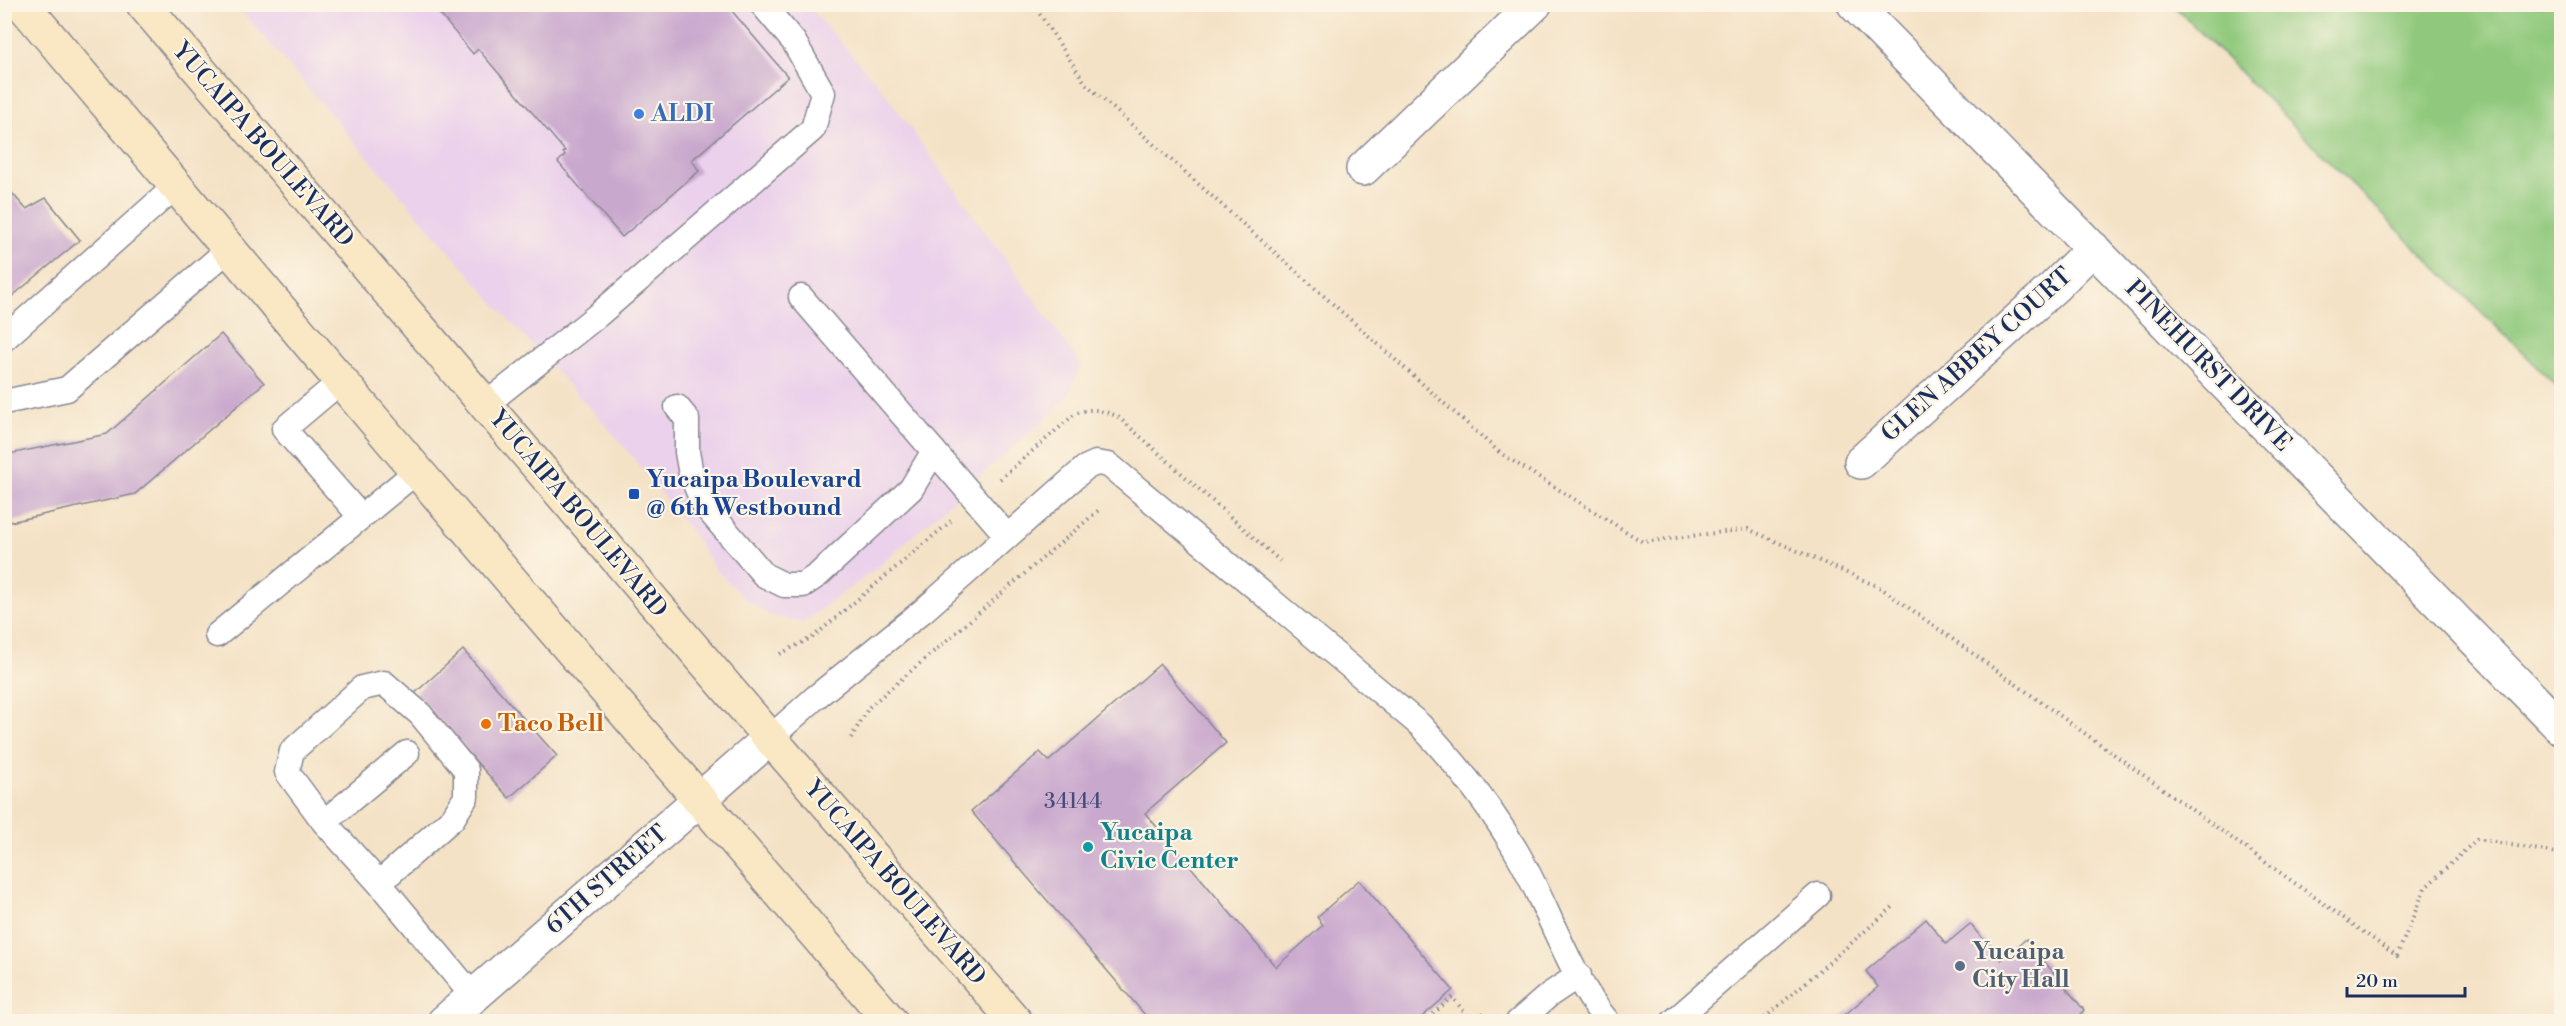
<svg xmlns="http://www.w3.org/2000/svg" width="2566" height="1026" font-family="'Libre Bodoni',serif">
<style>
.built{fill:#ebd1eb}
.green{fill:#90c97d;stroke:#567c6e;stroke-width:1.5}
.building{fill:#c9a8ce}
.lines{fill:none;stroke-linecap:round;stroke-linejoin:round}
.service-casing{stroke:#888892;stroke-width:27}
.minor-casing{stroke:#888892;stroke-width:36}
.secondary-casing{stroke:#888892;stroke-width:36}
.path{stroke:#888892;stroke-width:4;stroke-dasharray:1.5 4.5;stroke-linecap:butt}
.service{stroke:#fff;stroke-width:24}
.minor{stroke:#fff;stroke-width:33}
.secondary{stroke:#fae7c3;stroke-width:33}
.shop-dot{fill:#3f7fe0;stroke:#fcf5e5;stroke-width:2}
.transit-dot{fill:#1a4fb4;stroke:#fcf5e5;stroke-width:2}
.food-dot{fill:#e8710a;stroke:#fcf5e5;stroke-width:2}
.culture-dot{fill:#0f9aa8;stroke:#fcf5e5;stroke-width:2}
.service-dot{fill:#5c6f8a;stroke:#fcf5e5;stroke-width:2}
.labels{text-anchor:middle;dominant-baseline:central;stroke-width:4.5;stroke-linejoin:round;paint-order:stroke}
.number-label{font-size:21px;fill:#464d7a}
.shop-label{font-size:24px;font-weight:bold;fill:#366cbe;stroke:#fcf5e5;text-anchor:start}
.street-label{font-size:24px;fill:#1b2f5e;stroke:#fcf5e5}
.transit-label{font-size:24px;font-weight:bold;fill:#164399;stroke:#fcf5e5;text-anchor:start}
.food-label{font-size:24px;font-weight:bold;fill:#c56008;stroke:#fcf5e5;text-anchor:start}
.culture-label{font-size:24px;font-weight:bold;fill:#0d838f;stroke:#fcf5e5;text-anchor:start}
.service-label{font-size:24px;font-weight:bold;fill:#4e5e75;stroke:#fcf5e5;text-anchor:start}
</style>
<rect width="100%" height="100%" fill="#fcf5e5"/>
<filter id="ink" filterUnits="userSpaceOnUse"><feTurbulence type="fractalNoise" baseFrequency=".0167" numOctaves="2"/><feDisplacementMap in="SourceGraphic" scale="12" xChannelSelector="R" yChannelSelector="G"/><feConvolveMatrix kernelMatrix="1 2 1 2 8 2 1 2 1" color-interpolation-filters="sRGB"/></filter>
<filter id="wash" filterUnits="userSpaceOnUse"><feTurbulence type="fractalNoise" baseFrequency=".008" numOctaves="4" result="noise"/><feDisplacementMap in="SourceGraphic" scale="24" xChannelSelector="R" yChannelSelector="G"/><feGaussianBlur stdDeviation="1.35" result="paint"/><feColorMatrix in="noise" values="0 0 0 0 0 0 0 0 0 0 0 0 0 0 0 0 0 1.4 0 .05"/><feComposite in="paint" operator="in"/></filter>
<g filter="url(#wash)">
<rect width="100%" height="100%" fill="#f4e2c6"/>
<path class="built" d="M236 5H807L880 86 1081 364 1067 399 878 567 802 623 771 616 745 599 715 569 693 534 618 439 509 320Z"/>
<path class="green" d="M2173 5H2561V390L2415 247Z"/>
<g id="blocks">
<path class="building" d="M434 4H726L788 77 692 160 699 171 622 237 558 162 565 155 563 152 565 151 478 49 473 54 433 6Z
M4 184 26 209 46 198 80 240 4 303Z
M221 334 264 383 135 494 10 522 4 492V455L107 434Z
M463 650 557 756 509 798 415 693Z
M1160 664 1226 743 1145 813 1276 967 1323 925 1317 917 1359 880 1453 990 1416 1022H1151L971 811 1040 752 1049 761Z
M1926 919 1946 944 1970 924 2001 960 2026 939 2084 1010 2073 1022H1836L1878 987 1866 971Z"/>
</g>
</g>
<g filter="url(#ink)">
<use href="#blocks" fill-opacity="0" stroke="#888892" stroke-width="1.5"/>
<g class="lines">
<defs>
<path id="service" d="M801 297 1007 536
M4 339 176 186
M341 381 284 429 361 517 417 471
M4 402 67 389 229 249
M485 405 598 315 813 129 823 93 794 42 762 4
M677 407 687 419V452L691 474 704 505 764 575 784 585H803L818 575 911 489 934 451
M217 635 361 517
M770 738 816 697 924 610 1085 468 1096 463 1109 465 1420 725C1458 765 1492 808 1519 856 1548 907 1571 979 1608 1022
M324 822 407 753
M379 883 453 818 466 797V770L420 714 384 683 362 688 292 751 287 772 324 822 379 883 473 996
M1518 1022 1549 995 1579 975
M1673 1022 1818 895"/>
<path id="minor" d="M1854 4 2562 729
M1363 169 1535 4
M1861 462 2054 287 2093 248
M444 1022 770 738"/>
<path id="secondary" d="M22 4 417 471 891 1022
M143 4 770 738 1016 1022"/>
</defs>
<use href="#service" class="service-casing"/>
<use href="#minor" class="minor-casing"/>
<use href="#secondary" class="secondary-casing"/>
<path class="path" d="M1033 4 1086 84 1500 453 1643 542 1748 529 1881 588 2397 956 2425 888 2477 839 2562 854
M1000 479 1075 414C1090 407 1102 410 1117 416L1280 561
M780 654 813 637 951 521
M851 738 869 707 1100 509
M1424 1022 1452 997 1473 1022
M1474 1022 1487 1010
M1760 1022 1893 907"/>
<use href="#service" class="service"/>
<use href="#minor" class="minor"/>
<use href="#secondary" class="secondary"/>
</g>
</g>
<circle class="shop-dot" cx="639" cy="114" r="6"/>
<rect class="transit-dot" x="628" y="488" width="12" height="12" rx="3"/>
<circle class="food-dot" cx="486" cy="724" r="6"/>
<circle class="culture-dot" cx="1088" cy="847" r="6"/>
<circle class="service-dot" cx="1960" cy="966" r="6"/>
<g class="labels">
<g class="number-label">
<text x="1073" y="802">34144</text>
</g>
<g class="shop-label">
<text x="651" y="114">ALDI</text>
</g>
<g class="street-label">
<text transform="translate(263 145) rotate(49)">YUCAIPA BOULEVARD</text>
<text transform="translate(1977 355) rotate(-42)">GLEN ABBEY COURT</text>
<text transform="translate(2208 366) rotate(46)">PINEHURST DRIVE</text>
<text transform="translate(578 514) rotate(50)">YUCAIPA BOULEVARD</text>
<text transform="translate(607 880) rotate(-41)">6TH STREET</text>
<text transform="translate(895 883) rotate(49)">YUCAIPA BOULEVARD</text>
</g>
<g class="transit-label">
<text x="646" y="480">Yucaipa Boulevard<tspan x="646" dy="28">@ 6th Westbound</tspan></text>
</g>
<g class="food-label">
<text x="498" y="724">Taco Bell</text>
</g>
<g class="culture-label">
<text x="1100" y="833">Yucaipa<tspan x="1100" dy="28">Civic Center</tspan></text>
</g>
<g class="service-label">
<text x="1972" y="952">Yucaipa<tspan x="1972" dy="28">City Hall</tspan></text>
</g>
</g>
<rect width="2566" height="1026" fill="none" stroke="#fcf5e5" stroke-width="24"/>
<path d="M2347 987v9h118v-9" fill="none" stroke="#1b2f5e" stroke-width="3"/>
<text x="2356" y="987" font-size="18" fill="#1b2f5e" stroke="#fcf5e5" stroke-width="4.5" paint-order="stroke">20 m</text>
</svg>
